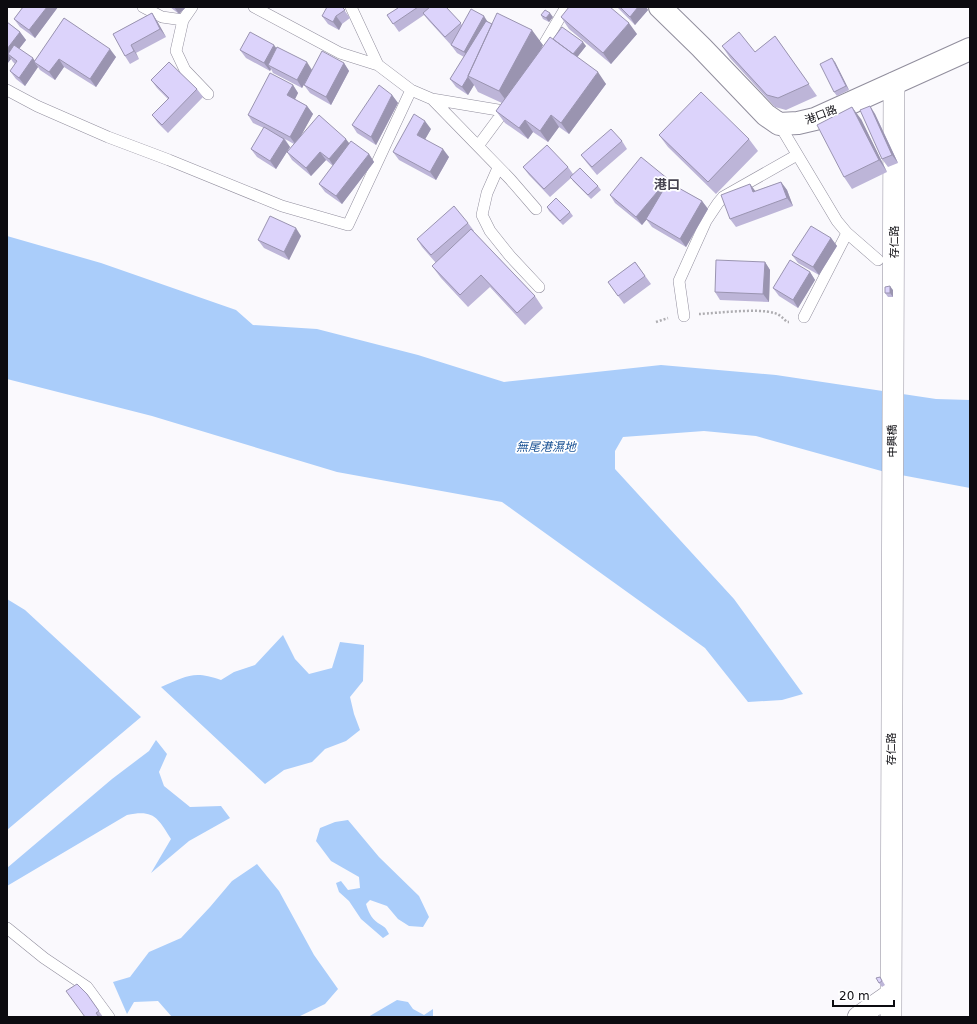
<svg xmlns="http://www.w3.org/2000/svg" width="977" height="1024" font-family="'DejaVu Sans','Noto Sans TC',sans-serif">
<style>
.water{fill:#aacdfa}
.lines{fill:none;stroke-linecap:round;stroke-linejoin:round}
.service-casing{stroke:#918e9d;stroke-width:12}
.minor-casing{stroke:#918e9d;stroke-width:22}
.tertiary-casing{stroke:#918e9d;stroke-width:24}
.path{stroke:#aeadb1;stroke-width:2.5;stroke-dasharray:2 2;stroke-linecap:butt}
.service{stroke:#fff;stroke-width:11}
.minor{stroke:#fff;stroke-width:21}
.tertiary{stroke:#fff;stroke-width:22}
.wall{fill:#bdb5d8}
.shaded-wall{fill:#9a94b0}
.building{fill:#dcd3fb;stroke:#9a94b0}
.labels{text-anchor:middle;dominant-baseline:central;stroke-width:3.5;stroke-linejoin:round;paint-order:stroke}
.street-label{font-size:11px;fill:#0c0b10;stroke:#fff}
.water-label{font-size:12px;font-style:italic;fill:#1a5294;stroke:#fff}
.quarter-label{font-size:13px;font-weight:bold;fill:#45424f;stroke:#fff}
</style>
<rect width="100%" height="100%" fill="#faf9fd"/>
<path class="water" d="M7 236 101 263 236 310 253 325 317 329 418 355 504 382 661 365 776 375 936 399 970 400V488L885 472 756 436 704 431 623 437 615 451V469L734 599 803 694 782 700 748 702 705 648 502 502 337 472 152 416 7 379Z
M7 599 25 610 141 717 7 830Z
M283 635 295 659 309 674 332 668 340 642 364 645 363 681 350 697 354 714 360 730 346 741 325 749 312 762 284 770 265 784 161 687C186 676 194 670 221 680L234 672 255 665Z
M156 740 167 754 159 772 164 786 190 807 221 806 230 818 189 841 151 873 171 839C158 818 154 809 127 815L7 886V868L112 779 149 751Z
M348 820 379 857 419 896 429 917 423 927 409 926 398 919 387 906 370 900 366 904C368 911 371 918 378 923 384 927 385 926 389 934L383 938 361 919 349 901 339 892 336 883 341 881 348 890 360 888 359 877 331 861 316 841 320 828 335 822Z
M257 864 279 891 314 955 338 989 325 1004 298 1017H172L158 1001 134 1002 127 1014 113 982 130 977 149 952 181 938 210 907 232 881Z
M397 1000 408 1002 413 1009 424 1015 433 1009V1017H368Z"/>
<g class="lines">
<defs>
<path id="service" d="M143 7 162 17 183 20 192 7
M254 7 340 53 378 65
M351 7 378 65 411 90 432 99 504 111
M183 20 176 51 185 70 208 94
M536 58 566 7
M7 90 37 106 108 137 169 160 282 206 348 225 411 90
M432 99 510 179 536 209
M779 124 837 221 847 233 878 260
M478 146 504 111 509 108
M498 168 487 193 482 215 490 231 510 256 539 287
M684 316 679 281 706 221 718 203 723 197 797 155
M804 317 847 233
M7 928 44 958 87 987 109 1017"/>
<path id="minor" d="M858 1017 891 994
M891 1017 894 83"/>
<path id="tertiary" d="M660 7 701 47 766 115 779 124 798 123 815 119 970 49"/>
</defs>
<use href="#service" class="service-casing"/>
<use href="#minor" class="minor-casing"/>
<use href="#tertiary" class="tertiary-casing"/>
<path class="path" d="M699 314C718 313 758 308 774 313 779 314 783 318 787 322H789
M656 322 668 318"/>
<use href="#service" class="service"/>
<use href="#minor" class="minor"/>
<use href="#tertiary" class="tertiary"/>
</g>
<path class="wall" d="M23 7H58L35 38 20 27 14 19Z
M170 7H186L179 14Z
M342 7 350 18 342 24 339 30 328 24 322 16Z
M397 7H446L462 25 487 22 492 24 543 45 541 49 553 39 586 46 577 57 606 84 569 134 559 127 548 142 533 132 528 139 505 123 496 111 502 103 478 92 474 85 468 95 456 87 450 79 464 57 457 53 451 45 429 21 424 15 399 32 387 15 398 8Z
M617 7H646L648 10 635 25Z
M152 13 157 21 166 37 136 53 139 59 130 64 125 56 113 34Z
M541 15 553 17 549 22 543 19Z
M561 17 637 34 611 64 569 29Z
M64 18 116 57 96 87 64 67 55 80 40 70 38 67 25 86 16 79 10 71 15 64 13 62 11 59 7 64V22L20 32 26 40 19 49 35 61Z
M775 36 817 96 786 110 775 107 730 58 722 46 755 52Z
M277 48 312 70 344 63 349 71 331 105 310 93 304 85 306 81 302 88 273 73 271 69 270 71 246 58 240 50Z
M835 62 849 90 837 96 834 92Z
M151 80 197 89 203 97 168 133 158 123 152 115 168 99 157 88Z
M293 85 298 93 295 99 307 106 313 114 300 137 350 143 369 154 374 162 342 204 325 192 319 184 333 166 326 160 311 176 292 160 287 152 294 144 285 139 290 147 276 169 257 157 251 149 264 128 253 123 248 115Z
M392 95 398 103 376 145 357 133 352 125Z
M870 106 875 114 898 163 888 167 882 159Z
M861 119 887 172 852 189 844 177Z
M431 129 425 139 449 157 436 180 399 160 393 152Z
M659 135 749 139 758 151 716 194 668 147Z
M622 141 627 149 597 175 587 163 581 155Z
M523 167H568L573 174 598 186 601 190 591 199 573 181 571 178 550 197 529 175Z
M668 179 670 183 702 201 708 209 686 247 652 227 646 219H647L642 225 615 203 610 195Z
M781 182 787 190 793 206 736 227 730 219 750 184 755 191Z
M547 207 570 212 573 216 563 225 549 211Z
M468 223 474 231H473L535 296 543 308 525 325 490 287 468 307 441 278 432 266 436 263 422 247 417 239Z
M301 236 289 260 264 248 258 240Z
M831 238 837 246 819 275 798 263 792 255Z
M635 262 651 284 624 304 608 282Z
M765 262 770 270 769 302 720 300 715 292Z
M810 272 815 280 798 308 779 296 773 288Z
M893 290V297H888L885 293Z
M880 977 885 985 882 987 879 983Z
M87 994 103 1017H85Z"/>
<path class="shaded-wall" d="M47 7H58L35 38 29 30Z
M174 7H186L179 14Z
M638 7H646L648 10 635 25 630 17Z
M152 13 157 21 166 37 160 29Z
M550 13 553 17 549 22 546 18Z
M336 16 342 24 339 30 333 22Z
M484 16 489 24 470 60 464 52Z
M629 23 637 34 611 64 603 53Z
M532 30 543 45 510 106 499 91Z
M20 32 26 40 12 58 8 54 11 59 7 64V49Z
M583 42 586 46 575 60 572 56Z
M131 45 136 53 139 59 134 51Z
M274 45 280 53 268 65 271 69 270 71 264 63Z
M110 49 116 57 96 87 90 79Z
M33 58 37 64 34 62 38 67 25 86 19 78Z
M832 58 835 62 849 90 846 86Z
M59 59 64 67 55 80 49 72Z
M307 62 312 70 302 88 297 80Z
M344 63 349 71 331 105 326 97Z
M598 72 606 84 569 134 561 123Z
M468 77 474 85 468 95 462 87Z
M293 85 298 93 293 103 287 95Z
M392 95 398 103 376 145 371 137Z
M307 106 313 114 296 145 290 137Z
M870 106 875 114 898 163 892 155Z
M852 107 861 119 887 172 879 160Z
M551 115 559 127 548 142 540 131Z
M525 120 533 132 528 139 519 128Z
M425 121 431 129 423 143 417 135Z
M284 139 290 147 276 169 270 161Z
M346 139 352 147 334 167 329 159Z
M443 149 449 157 436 180 430 172Z
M320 152 326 160 311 176 306 168Z
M369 154 374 162 342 204 336 196Z
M668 179 673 187 642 225 636 217Z
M781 182 787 190 793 206 787 198Z
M750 184 756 192H753Z
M702 201 708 209 686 247 680 239Z
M296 228 301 236 289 260 284 252Z
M831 238 837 246 819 275 813 267Z
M765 262 770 270 769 302 763 294Z
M810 272 815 280 798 308 793 300Z
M890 286 893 290V297L890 293Z"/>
<path class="building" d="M23 7H47L29 30 14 19Z
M327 7H342L345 10 336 16 333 22 322 16Z
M397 7H418L393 24 387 15 398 8Z
M430 7H446L461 23 445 37 423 13Z
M569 7H610L629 23 603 53 561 17Z
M620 7H638L630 17Z
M471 9 484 16 464 52 451 45Z
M545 10 550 13 546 18 541 15Z
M152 13 160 29 131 45 134 51 125 56 113 34Z
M497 13 532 30 499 91 468 76Z
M64 18 110 49 90 79 59 59 49 72 34 62Z
M486 21 492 24 468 76V77L462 87 450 79Z
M7 22 20 32 7 49Z
M562 27 583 42 573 54 553 39Z
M250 32 274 45 264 63 240 50Z
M739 32 755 52 775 36 809 84 778 98 767 95 722 46Z
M550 37 598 72 561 123 551 115 540 131 525 120 519 128 496 111Z
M14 45 33 58 19 78 10 71 17 61 8 54Z
M277 47 307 62 297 80 268 65Z
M322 51 344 63 326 97 304 85Z
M832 58 846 86 834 92 820 64Z
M169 62 197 89 162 125 152 115 169 98 151 80Z
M270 73 293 85 287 95 307 106 290 137 248 115Z
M379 85 392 95 371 137 352 125Z
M701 92 749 139 708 182 659 135Z
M870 106 892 155 882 159 860 110Z
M852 107 879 160 844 177 817 125Z
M414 114 425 121 417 135 443 149 430 172 393 152Z
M319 115 346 139 329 159 320 152 306 168 287 152Z
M264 127 284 139 270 161 251 149Z
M611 129 622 141 592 167 581 155Z
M351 141 369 154 336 196 319 184Z
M547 145 568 167 544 189 523 167Z
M641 157 668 179 636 217 610 195Z
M580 168 598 186 588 195 570 177Z
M668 182 702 201 680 239 646 219Z
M781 182 787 198 730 219 721 195 750 184 753 192Z
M556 198 570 212 560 221 547 207Z
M454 206 468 223 431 255 417 239Z
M270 216 296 228 284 252 258 240Z
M811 226 831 238 813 267 792 255Z
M471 229 535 296 517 313 481 275 460 295 432 266Z
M716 260 765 262 763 294 715 292Z
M790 260 810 272 793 300 773 288Z
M635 262 645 276 618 296 608 282Z
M890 286V293H885V287Z
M880 977 882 981 879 983 876 978Z
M77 984 87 994 99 1011 96 1013 99 1017H85L66 991Z"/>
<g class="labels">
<g class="street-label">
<text transform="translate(821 115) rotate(-21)">港口路</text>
<text transform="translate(894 242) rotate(-90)">存仁路</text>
<text transform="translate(892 441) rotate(-90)">中興橋</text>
<text transform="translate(891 749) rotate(-90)">存仁路</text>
</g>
<g class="water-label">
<text x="546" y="447">無尾港濕地</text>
</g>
<g class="quarter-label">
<text x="667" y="184">港口</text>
</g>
</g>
<rect width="977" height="1024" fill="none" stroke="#0c0b10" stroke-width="16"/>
<path d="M833 1000v6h61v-6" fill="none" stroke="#0c0b10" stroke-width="2"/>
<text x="839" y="1000" font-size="12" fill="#0c0b10" stroke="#ffffff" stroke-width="3" paint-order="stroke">20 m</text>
</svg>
